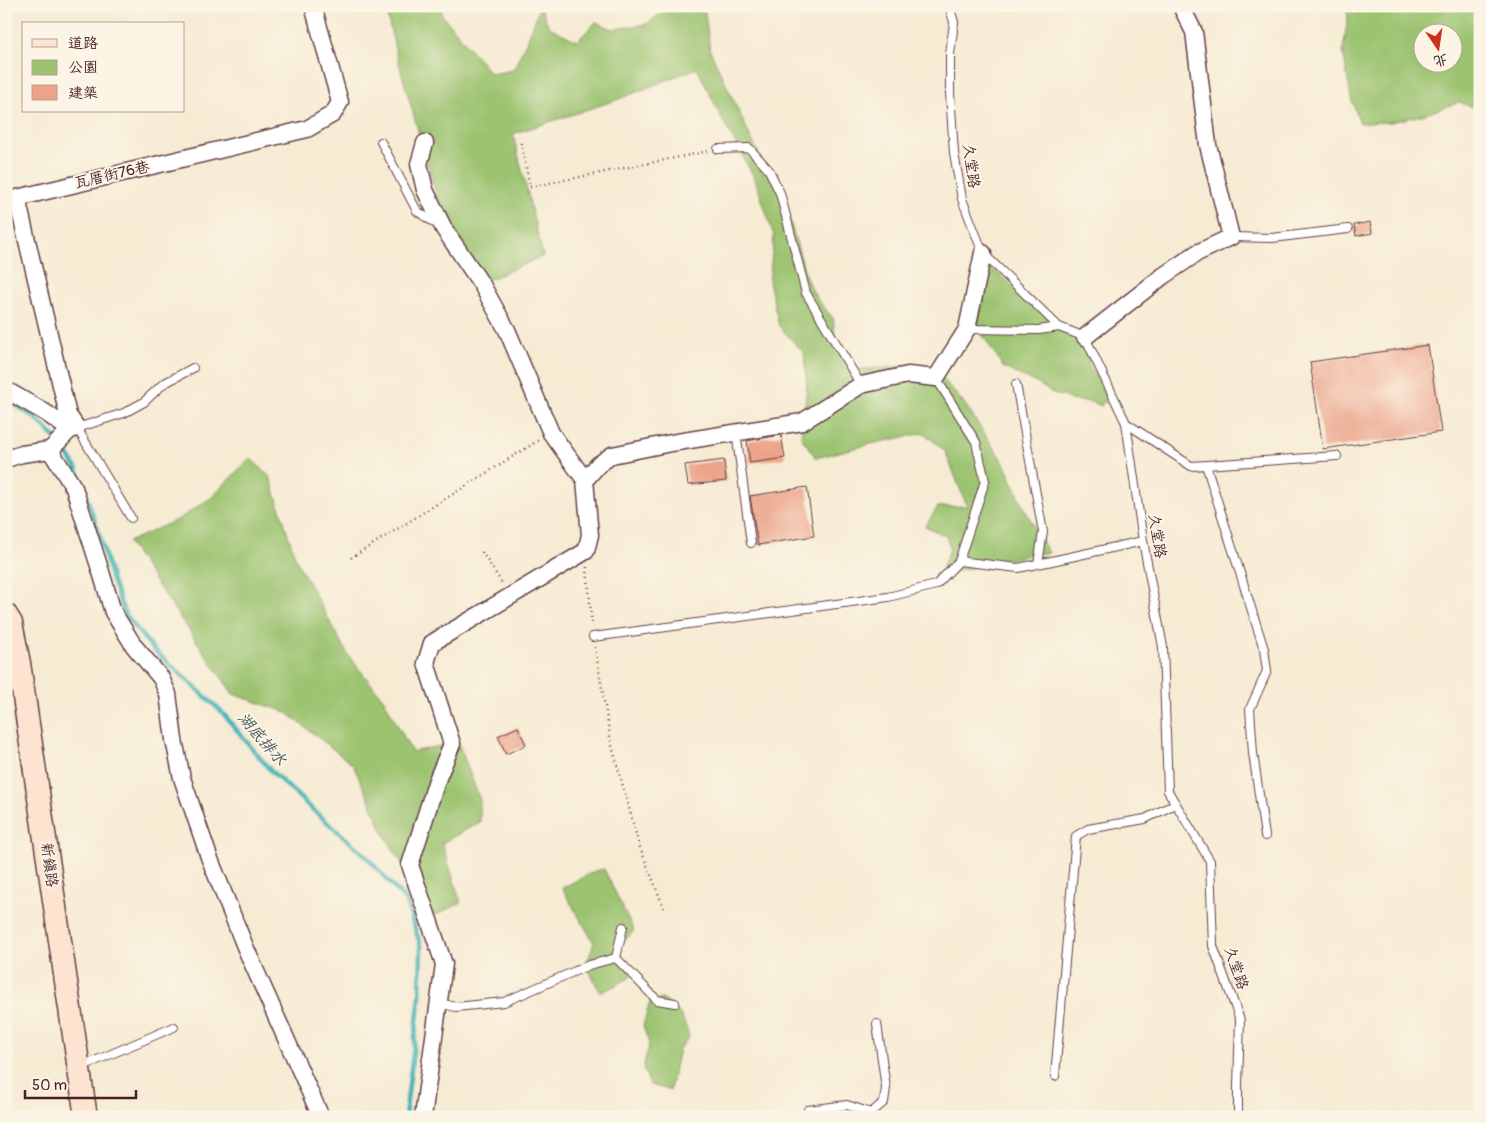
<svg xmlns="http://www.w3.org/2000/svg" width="1486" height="1123" font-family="Pangolin,'LXGW WenKai TC',sans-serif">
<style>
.green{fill:#9bc36f;stroke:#72714d;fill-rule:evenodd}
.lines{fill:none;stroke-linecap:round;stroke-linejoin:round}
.stream{stroke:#40b1b7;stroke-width:4.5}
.building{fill:#eba389}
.lane-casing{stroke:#643e44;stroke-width:10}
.street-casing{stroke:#643e44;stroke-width:19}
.secondary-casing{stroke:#643e44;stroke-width:25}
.path{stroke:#643e44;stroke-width:2.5;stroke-dasharray:1 4;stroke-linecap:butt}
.lane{stroke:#fff;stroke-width:8}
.street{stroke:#fff;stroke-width:16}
.secondary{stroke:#fde4d0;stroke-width:22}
.labels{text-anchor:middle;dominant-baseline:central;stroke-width:4;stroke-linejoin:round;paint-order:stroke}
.street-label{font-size:15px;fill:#4a1f2b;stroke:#fcf5e5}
.water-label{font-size:16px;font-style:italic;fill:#465963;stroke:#fcf5e5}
</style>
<rect width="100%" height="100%" fill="#fcf5e5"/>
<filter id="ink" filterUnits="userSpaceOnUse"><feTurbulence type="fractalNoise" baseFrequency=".02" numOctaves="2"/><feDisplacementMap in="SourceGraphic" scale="10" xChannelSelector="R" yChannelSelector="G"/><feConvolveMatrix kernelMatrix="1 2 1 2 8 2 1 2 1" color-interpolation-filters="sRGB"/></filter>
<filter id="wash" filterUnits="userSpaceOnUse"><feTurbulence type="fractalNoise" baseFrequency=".0096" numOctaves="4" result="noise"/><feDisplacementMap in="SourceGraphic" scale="20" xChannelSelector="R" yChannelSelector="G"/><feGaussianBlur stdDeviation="1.12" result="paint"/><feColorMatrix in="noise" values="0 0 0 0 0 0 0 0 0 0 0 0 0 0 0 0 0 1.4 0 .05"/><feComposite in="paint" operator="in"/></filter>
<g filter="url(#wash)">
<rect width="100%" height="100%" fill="#f6ebd3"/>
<path class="green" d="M385 6H441L442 15 491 74 513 70 529 36 540 6 549 27 577 41 596 22 613 29 647 24 666 10V6H704L710 50 759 155 784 200 807 280 817 299 833 318 836 341 854 370 905 366 935 369 966 406 1004 463 1025 510 1049 553 1033 554 956 571 941 585 942 568 950 549 946 536 925 526 938 507 967 506 945 451 924 433 870 444 816 458 801 437 807 386 804 353 779 326 769 282 774 236 755 179 721 117 697 68 619 99 513 134 543 256 483 282 448 236 396 53Z
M1346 6H1480V110L1459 102 1426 114 1391 122 1360 123 1351 98 1343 51 1348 16ZM1424 32H1454V62H1424Z
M982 261 1022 293 1059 327 1085 337 1089 364 1110 402 1101 403 1102 406 1091 402 1071 400 1063 396 1056 395 1033 381 1004 368 967 311Z
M250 458 270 477 296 560 348 655 384 700 412 752 458 742 480 800V822L442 843 461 903 421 922 405 869 383 832 369 799 353 765 286 712 233 694 128 542 179 519 211 498Z
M604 869 634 931 616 949 633 974 629 978 601 993 586 965 594 943 562 888 595 871Z
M662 999C679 1009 685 1019 689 1038L679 1049 670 1090 650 1085 643 1068 649 1044 643 1026 650 1002Z"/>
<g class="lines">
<path class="stream" d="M6 401 17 406 35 418 60 442 77 469 99 533 112 581 126 616 153 649 221 711 271 771 313 810 364 854 406 901 421 946 420 996 405 1117"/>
</g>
<g id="blocks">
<path class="building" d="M1370 222 1372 233 1356 236 1354 225Z
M1428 345 1441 432 1323 449 1310 362Z
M781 435 785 458 750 463 747 441Z
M724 460 726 481 688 485 685 465Z
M807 487 814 536 758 545 750 496Z
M518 727 526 745 506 754 498 736Z"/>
</g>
</g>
<g filter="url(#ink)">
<use href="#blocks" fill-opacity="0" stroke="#643e44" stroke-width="1"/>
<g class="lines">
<defs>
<path id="lane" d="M949 6 954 22 950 54V93L954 153 962 199 983 253 1059 327 1085 337 1126 423 1143 541 1163 647 1168 791 1210 861 1213 946 1240 1020 1238 1086V1117
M381 142 417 211 438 225
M718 149 749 148 769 170 780 193 806 293 861 385
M1231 237 1272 238 1348 229
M967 329 1039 330 1059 327
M936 378 976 442 985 481 959 561
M1126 423 1191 466 1206 465
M736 432 751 543
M131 518 77 428 124 413 144 402 163 384 193 368
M1038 564 1143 541
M593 637 888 597 936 585 959 561 1018 568 1038 564 1043 532 1016 384
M1265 836 1253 753 1250 709 1267 671 1264 649 1206 465 1337 456
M616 958 623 927
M439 1003 456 1007 504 1002 589 965 616 958 657 1000 675 1003
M81 1067 174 1027
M1055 1076 1076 836 1088 829 1145 819 1175 804
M808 1110 847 1105 871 1113
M871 1117V1113L884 1102 886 1088 877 1024"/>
<path id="street" d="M425 143 419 164 425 190 444 229 482 285 507 330 551 433 585 480
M1085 337 1163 276 1197 253 1231 237 1208 145 1194 32 1181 6
M6 390 46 413 70 430
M50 450 74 488 101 572 113 612 134 646 161 678 168 694 174 740 182 778 209 857 246 949 321 1117
M6 459 22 454 50 450 70 430 77 428 68 415 17 198 307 129 333 114 340 102 313 6
M423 1117 444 964 410 865 437 780 452 744 426 663 432 643 586 551 590 535 585 480 598 465 612 455 671 443 802 422 861 385 908 375 936 378 967 329 983 253"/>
<path id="secondary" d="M6 615 11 623 19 663 86 1117"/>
</defs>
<use href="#lane" class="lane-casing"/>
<use href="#street" class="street-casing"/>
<use href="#secondary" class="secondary-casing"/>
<path class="path" d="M521 143 530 187 709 151
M482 552 502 583
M351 558 539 440
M587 567 592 627
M595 647 611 742 639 845 664 908"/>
<use href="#lane" class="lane"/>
<use href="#street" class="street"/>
<use href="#secondary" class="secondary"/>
</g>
</g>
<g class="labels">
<g class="street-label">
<text transform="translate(971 166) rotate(82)">久堂路</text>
<text transform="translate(112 175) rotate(-13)">瓦厝街76巷</text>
<text transform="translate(1157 536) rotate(81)">久堂路</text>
<text transform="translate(49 865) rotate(82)">新鎮路</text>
<text transform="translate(1236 968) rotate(71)">久堂路</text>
</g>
<g class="water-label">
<text transform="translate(262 739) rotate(49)">湖底排水</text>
</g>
</g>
<rect width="1486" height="1123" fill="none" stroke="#fcf5e5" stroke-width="25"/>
<rect x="22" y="22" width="162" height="90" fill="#fcf5e5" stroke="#b59f9b"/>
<rect x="32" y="39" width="25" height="8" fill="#fde4d0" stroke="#b59f9b"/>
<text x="68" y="48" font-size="15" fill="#4a1f2b">道路</text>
<rect x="32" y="60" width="25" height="15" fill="#9bc36f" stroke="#b59f9b"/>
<text x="68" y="72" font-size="15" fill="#4a1f2b">公園</text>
<rect x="32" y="85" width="25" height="15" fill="#eba389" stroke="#b59f9b"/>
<text x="68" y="98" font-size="15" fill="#4a1f2b">建築</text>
<g transform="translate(1438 48) rotate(167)"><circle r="24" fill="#fcf5e5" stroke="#b59f9b"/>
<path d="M0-4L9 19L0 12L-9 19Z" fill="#c8321e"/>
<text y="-8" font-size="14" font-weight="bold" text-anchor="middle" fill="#4a1f2b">北</text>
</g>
<path d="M25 1090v8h111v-8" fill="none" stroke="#4a1f2b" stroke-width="2.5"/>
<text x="32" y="1090" font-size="15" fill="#4a1f2b" stroke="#fcf5e5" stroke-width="4" paint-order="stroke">50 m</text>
</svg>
